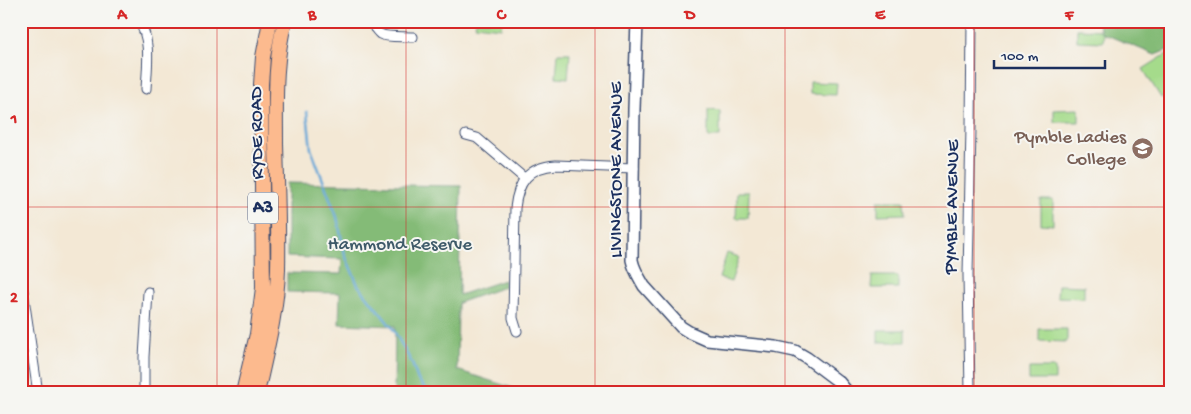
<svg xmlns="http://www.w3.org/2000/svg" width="1191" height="414" font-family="'Gochi Hand',sans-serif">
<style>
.green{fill:#a5db8b;stroke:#608574}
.forest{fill:#84bb77;stroke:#50756a}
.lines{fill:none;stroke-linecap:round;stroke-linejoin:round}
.stream{stroke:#63a7d8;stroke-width:2.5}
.minor-casing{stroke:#3b4b70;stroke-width:11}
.tertiary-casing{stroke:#3b4b70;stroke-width:14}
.trunk-casing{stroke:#3b4b70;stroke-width:16}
.minor{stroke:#fff;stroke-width:9}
.tertiary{stroke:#fff;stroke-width:11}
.trunk{stroke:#fcba8e;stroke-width:14}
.grid{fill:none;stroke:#d62828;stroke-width:1;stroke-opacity:0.55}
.labels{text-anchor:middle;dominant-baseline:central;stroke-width:4;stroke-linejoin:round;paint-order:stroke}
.shield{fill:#f6f6f2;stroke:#5d6b8a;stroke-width:1}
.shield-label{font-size:18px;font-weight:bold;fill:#1b2f5e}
.street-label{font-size:19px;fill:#1b2f5e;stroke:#f6f6f2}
.education-label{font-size:19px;fill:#785e54;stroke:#f6f6f2;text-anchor:end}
.park-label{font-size:19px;fill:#3e5a69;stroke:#f6f6f2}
.neatline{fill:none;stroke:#d62828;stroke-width:2}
.grid-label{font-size:16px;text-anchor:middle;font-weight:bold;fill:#d62828}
</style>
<rect width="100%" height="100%" fill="#f6f6f2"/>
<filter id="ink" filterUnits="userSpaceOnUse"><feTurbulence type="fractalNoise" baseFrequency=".02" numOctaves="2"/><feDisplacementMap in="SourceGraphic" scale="10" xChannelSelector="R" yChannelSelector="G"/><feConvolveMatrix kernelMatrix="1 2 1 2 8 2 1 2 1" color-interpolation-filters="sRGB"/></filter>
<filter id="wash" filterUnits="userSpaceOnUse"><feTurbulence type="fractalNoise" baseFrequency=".0096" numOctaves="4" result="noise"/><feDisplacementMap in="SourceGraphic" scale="20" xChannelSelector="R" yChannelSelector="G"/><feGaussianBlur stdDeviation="1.12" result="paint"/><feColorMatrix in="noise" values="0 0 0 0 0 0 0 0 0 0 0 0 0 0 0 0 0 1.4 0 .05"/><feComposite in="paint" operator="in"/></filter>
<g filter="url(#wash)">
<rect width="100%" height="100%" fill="#f3e8d5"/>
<path class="green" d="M476 21H502L501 28 475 25Z
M1077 29 1104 30 1103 42 1077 41Z
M1170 52V92L1161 98 1143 69Z
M558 53H570L568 78 556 77Z
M810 82 837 83 836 95 810 94Z
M1079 109V122H1054V110Z
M708 110 720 111V137H708Z
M737 192H749L748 218H736Z
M1041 200H1053V225L1041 224Z
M878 201H904L905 214 878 215Z
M727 253 739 257 731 282 719 278Z
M872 276H898V288H871Z
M1058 285 1084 286V298L1057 297Z
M1039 329H1067V342L1039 341Z
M878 330H905V342H878Z
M1029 368H1055V380H1029Z"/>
<path class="forest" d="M1097 21H1170V49L1155 55 1102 33Z
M287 183 461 186 459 295 504 280V287L458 303 457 370 528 393H394L395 326 339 324 340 293 287 292V273L341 274 342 259 287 257Z"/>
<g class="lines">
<path class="stream" d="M307 112 311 149 337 217 345 255 358 285 393 329 412 363 418 380 429 393"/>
</g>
</g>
<g filter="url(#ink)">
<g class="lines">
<defs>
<path id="minor" d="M138 21C152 37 147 69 146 89
M370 21C373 25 376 31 380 34 387 38 404 36 413 37
M466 135 477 138 524 178
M21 278 38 393
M517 331 513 318 515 208C518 182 528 167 556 165L634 168
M144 393V357L148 292
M970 393 968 275 971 127 972 21"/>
<path id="tertiary" d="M637 21 634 109 632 260C634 270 639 277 644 286L681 327 689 332 707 340 776 347 795 351 807 358 839 382 848 393"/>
<path id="trunk" d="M243 393 257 334 263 288 261 84 263 57 270 21
M257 393C266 352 277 311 278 269 279 227 277 185 276 143 276 101 274 62 285 21"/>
</defs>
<use href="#minor" class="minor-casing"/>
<use href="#tertiary" class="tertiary-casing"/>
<use href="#trunk" class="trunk-casing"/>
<use href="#minor" class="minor"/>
<use href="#tertiary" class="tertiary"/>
<use href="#trunk" class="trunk"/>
</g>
</g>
<path class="grid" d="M217 21V393M406 21V393M595 21V393M785 21V393M974 21V393M21 207H1170"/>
<defs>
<symbol id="school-disc" viewBox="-11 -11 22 22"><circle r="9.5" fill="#8d6e63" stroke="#f6f6f2"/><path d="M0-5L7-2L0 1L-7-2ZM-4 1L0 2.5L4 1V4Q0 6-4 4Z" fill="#fff"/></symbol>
</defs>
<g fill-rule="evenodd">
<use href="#school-disc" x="1130" y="136" width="25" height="25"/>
</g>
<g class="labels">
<rect class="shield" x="248" y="192.5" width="30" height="31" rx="4"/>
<g class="shield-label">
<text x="263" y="208">A3</text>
</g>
<g class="street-label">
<text transform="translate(258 133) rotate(-91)">RYDE ROAD</text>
<text transform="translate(617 170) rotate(-90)">LIVINGSTONE AVENUE</text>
<text transform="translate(953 207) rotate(-89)">PYMBLE AVENUE</text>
</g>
<g class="education-label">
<text x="1126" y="138">Pymble Ladies<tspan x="1126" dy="22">College</tspan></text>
</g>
<g class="park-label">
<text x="400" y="245">Hammond Reserve</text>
</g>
</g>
<rect width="1191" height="414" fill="none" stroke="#f6f6f2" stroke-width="55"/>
<path d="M994 60v8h111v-8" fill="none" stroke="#1b2f5e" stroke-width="2.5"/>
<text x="1001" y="60" font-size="15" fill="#1b2f5e" stroke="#f6f6f2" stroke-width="4" paint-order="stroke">100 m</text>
<rect x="28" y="28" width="1136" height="358" class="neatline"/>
<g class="grid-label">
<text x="122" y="19">A</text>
<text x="312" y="19">B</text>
<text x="501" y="19">C</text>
<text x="690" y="19">D</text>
<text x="880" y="19">E</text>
<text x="1069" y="19">F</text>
<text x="14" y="123">1</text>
<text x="14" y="302">2</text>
</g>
</svg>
